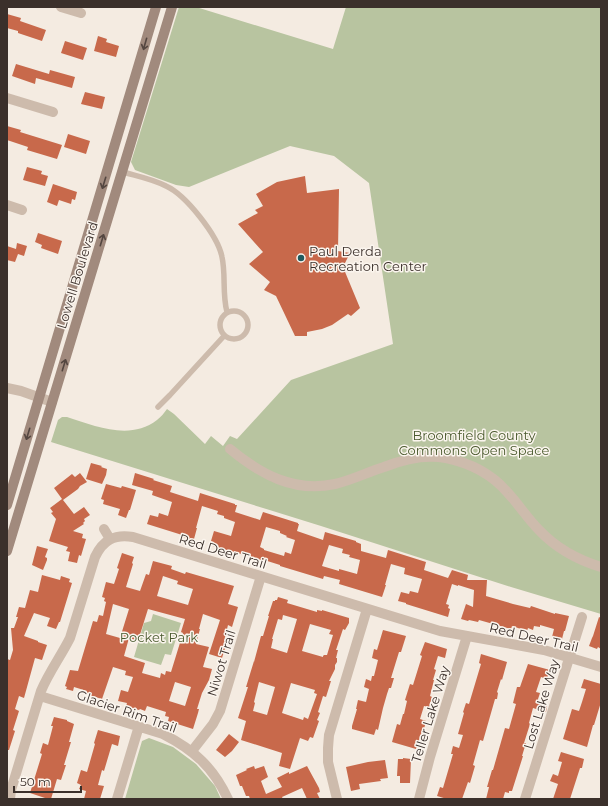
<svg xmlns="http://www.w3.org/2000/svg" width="608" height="806" font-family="Montserrat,sans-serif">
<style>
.green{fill:#b8c4a0}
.building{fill:#c8694b;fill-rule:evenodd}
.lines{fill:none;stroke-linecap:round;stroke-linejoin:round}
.lane{stroke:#cdbbac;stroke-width:5.5}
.street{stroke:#cdbbac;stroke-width:10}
.secondary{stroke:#a18a7d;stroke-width:10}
.oneway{stroke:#544640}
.poi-dot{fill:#1f5a5e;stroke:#fbf5ee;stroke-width:1.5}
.labels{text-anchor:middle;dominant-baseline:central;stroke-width:3;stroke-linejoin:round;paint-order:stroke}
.poi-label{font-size:13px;fill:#3b302b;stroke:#fbf5ee;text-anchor:start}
.street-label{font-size:13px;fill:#3b302b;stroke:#fbf5ee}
.park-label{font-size:13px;fill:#4a5a2e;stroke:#fbf5ee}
</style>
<rect width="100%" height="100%" fill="#f4ebe1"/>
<path class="green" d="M179 7H196L333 49 346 7H601V614L511 587 321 526 51 442 58 420 62 417H67C95 426 130 441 157 420 161 417 164 413 167 409L174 414 205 444 211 436 223 446 230 436 237 439 291 380 393 344 369 183 334 156 290 146 189 187 176 185 135 170 131 162Z
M153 614 181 623 171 655 165 654 161 665 134 657 144 623 151 621Z
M149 738 173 747 196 764 215 786 221 799H125L142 741Z"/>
<path class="building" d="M7 14 21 18 20 21 46 30 42 41 18 33V31L7 28Z
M98 36 107 39 106 42 119 46 116 57 94 51Z
M65 41 87 48 83 60 61 53Z
M16 64 49 74 50 70 75 77 72 88 36 78 35 84 12 76Z
M85 92 105 97 102 109 81 104Z
M7 126 21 130 20 132 62 145 57 159 27 150 28 147 7 140Z
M68 134 90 141 86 154 64 147Z
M27 167 42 171 41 174 48 176 45 186 23 180Z
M305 176 307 193 339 189 338 251 350 253 343 267 360 308 351 316 348 314 332 325 322 329 307 332V336H295L276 296 264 290 270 282 249 264 263 252 238 224 258 213 255 210 263 206 256 194 277 182Z
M53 184 77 192 75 200 72 199 71 204 59 200 57 206 47 202Z
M38 233 62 241 58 254 41 248 42 245 35 242Z
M17 243 27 246 24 256 18 254 15 262 7 260V246L16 249Z
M91 463 102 466 101 467 107 469 106 475 102 484 86 479Z
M80 473 87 482 80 486 78 489 63 500 74 514 84 507 90 515 84 519 85 521 83 523 84 524 73 531 83 534 82 538 86 539 81 556 79 555 77 563 68 561 70 552 66 551 68 547 49 541 56 519 51 513 53 512 50 508 62 499 54 488 72 474 75 477Z
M135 473 151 478 154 479 153 480 172 486 170 492 198 501 200 493 235 504V505H237L235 512 260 520 263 512 298 523V524H299L297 531 323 540 325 532 356 541V542L361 544V551L386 558 388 550 426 562 424 570 448 578 452 570 468 575 467 580H487L486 596 513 604 530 608 531 606 555 614V613L569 616 565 631H564L562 639 552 637 554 629 540 625V627L534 626 533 630 528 628 527 631 512 626 511 629 479 620 478 622 469 620 468 621 461 619 466 604 473 607 474 590 458 585V586L452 584 446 604 449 605 448 608 450 609 448 617 406 604V603L398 601 401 592 409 594 410 591 418 593 422 579 404 574 405 568 391 564 385 585H386L382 597 339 584 340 580 324 576 323 579 280 566V565L261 559V560L213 546 214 542 211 541 214 531 231 536 235 522 224 518V516L217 514 218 511 202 506 196 528H197L194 539 190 538V539L183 537 184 536 179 534 147 524 150 515 158 517 159 513 168 516 172 502 152 495 153 491 132 485ZM266 527 280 531V533L287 536 286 537 295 540 291 554 285 552 284 556 264 550V549L260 547ZM329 545 343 549 342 553 350 555 349 557 360 560 357 574 339 569V571L322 566Z
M106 484 121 488 122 486 136 490 130 510H129L126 518 118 515 120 509 103 504 104 500 101 499Z
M37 546 48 549 45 557 47 558V560L43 570 32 565Z
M122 553 134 557 132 563 133 564 126 587 140 591 146 574 149 575 153 561 172 566 171 569 185 574 186 572 234 586 228 604 238 607 232 627 228 625 224 641 227 642 222 658 209 654 220 620 203 614 199 629H200L196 644 209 647 203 667 212 669 209 680 202 693 197 709H199L198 713 193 729 168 721 169 717 165 716 166 712 147 706 145 711 140 709 139 710 126 706 127 703 118 701 121 690 128 692 133 677 125 675 126 671 113 667 102 699 86 694 87 691 74 687 73 691 66 689 67 687 65 686 70 670 78 671 93 621 97 622 99 615 103 616 106 602 104 601 105 598 102 597 106 582 114 584 119 569 117 568ZM163 576 178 581 177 584 193 589 188 605 157 596ZM113 604 129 609 120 638 106 634ZM148 609 185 619 181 632 183 633 171 672 166 671 165 675 161 673 160 678 142 673 145 663 124 656 129 638 138 641ZM175 682 191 687 185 706 169 701Z
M42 575 60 580 61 576 70 579 69 582 72 583 60 622H59L56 629 47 626 50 618 34 613 24 636 38 641V642L47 645 42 660 35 658 24 698 19 696 15 709 19 711 13 730 15 731 9 750H7V659L10 660 13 650 11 628H14L18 617H16L19 607 25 608 30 590 38 592Z
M278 597 288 600 287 603 317 612V610L322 611V610L349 618V623L345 630 343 629 336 650H338L336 658H337V662L335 665V669L329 681H331L326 697 323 696 318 712 320 713 317 720 319 721 313 738 310 737 308 741 300 738 290 769 279 766 282 753 241 740 246 721 238 718 248 687H246L254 661V662L261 636H263L269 616H268L273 601H275V600H277ZM283 615 297 619 287 653 271 648 273 639H272L278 619 282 620ZM310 624 331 630 329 634 333 635 327 655H324V656L323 655V657L302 651ZM259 682 275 687 267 715 253 711 255 703 254 702ZM291 683 315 690 314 693 317 694 308 719 304 717 303 720 282 713Z
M599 617 601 618V649L598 647 597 649 589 646 592 638 593 636Z
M383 630 406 636 401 652H399L391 678H394L391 688H389L387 694 383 708 378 730 376 729 374 735 352 729V726L357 709H356L358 700 366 702 369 689 364 687 366 679 371 681 372 676H374L378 660 372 658 374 649 377 650Z
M425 642 447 649 445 658 438 656 434 669 436 670 433 680H434L430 696 432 697 429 707 424 706 420 719 426 721 424 729 423 728 416 749 392 742 397 724 400 725 403 714H404L407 701 405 700 410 684 413 685 422 656 420 655Z
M481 654 507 662 502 680 501 679 497 692 498 693 497 699H495L483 741 480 740 473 765 475 766 470 783 468 782 462 799H447L437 796 440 787 443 788 453 754H451L453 746 459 748 463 735 458 734 464 713 463 712 466 703 469 704 481 664 479 663Z
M528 664 550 670 547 679 541 677 536 692 540 693 537 702 547 706 546 712 533 708 529 723 530 724 524 743H526L522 756H523L512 791H509V793L505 792 503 799H486L489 787H487L492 770H493L505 728 509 729 516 704 513 703 517 687H520Z
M584 679 601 684V702L594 725H593L587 747 563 739 572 709 579 711 582 702 586 689 581 688Z
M54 717 67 720V721L74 724 69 742H71L64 765H66L61 780 57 779 51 799H48L30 793 42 754 40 753 43 743 48 745 53 726H51Z
M98 730 120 736 118 746 112 744 104 771 102 770 98 785 104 786 100 799H84L86 791 79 789 81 785 77 783 81 770 87 772 95 744 94 743Z
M229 734 239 742 232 751 225 757 216 750Z
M561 752 584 759 582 768H580L570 799H553L558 784 550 781 553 774 558 776 562 762 558 761Z
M403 758 411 759 410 783H400V776H397L398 759H403Z
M385 760 388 778 380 779 381 781 359 784 360 789 351 791 346 767 368 762Z
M254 766 255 769 264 766 268 777 261 781 266 794 282 787 277 778 289 772V774L307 766 319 788 320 792 317 793 320 799H307L302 788 282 797 283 799H250L249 796H246L242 786H240L236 775 247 770 246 769Z"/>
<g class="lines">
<path class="lane" d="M123 172C137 176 153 179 166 186 186 195 218 236 222 257 226 275 222 294 227 312
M220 325a14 14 0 1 1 28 0a14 14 0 1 1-28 0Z
M158 407 170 395 224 336"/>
<path class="street" d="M61 7 81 13
M7 98 53 112
M7 205 22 210
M7 388 21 391 52 402
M230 449C260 474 294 493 335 484 352 480 368 472 384 467 404 459 425 454 446 458 470 463 492 474 508 493 519 505 528 519 539 530 556 548 578 560 601 567
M104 529 110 539
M40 696 163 734C194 750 213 767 228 799
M192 751 213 724 220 711 261 576
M10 799 11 790 41 691C49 672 61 656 70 638L95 557C103 540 114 534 133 537L440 631 544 650 601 667
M117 799 139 726
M337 799 328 762V748L329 735 367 609
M419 799 430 757 467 636
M525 799 582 617"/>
<path class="secondary" d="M7 505 156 7
M7 551C62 370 118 189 172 7"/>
</g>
<defs><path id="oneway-shaft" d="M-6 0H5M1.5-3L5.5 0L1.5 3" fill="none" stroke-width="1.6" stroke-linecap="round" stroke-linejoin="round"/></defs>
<g class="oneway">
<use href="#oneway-shaft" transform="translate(145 44) rotate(106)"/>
<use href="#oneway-shaft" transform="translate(104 183) rotate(107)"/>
<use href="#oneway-shaft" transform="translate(102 240) rotate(-73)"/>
<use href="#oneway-shaft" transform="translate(64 365) rotate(-73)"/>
<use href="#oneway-shaft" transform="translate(28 434) rotate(107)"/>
</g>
<circle class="poi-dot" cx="301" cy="258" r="4"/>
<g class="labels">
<g class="poi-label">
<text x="309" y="251">Paul Derda<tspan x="309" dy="15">Recreation Center</tspan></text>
</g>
<g class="street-label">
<text transform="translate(77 275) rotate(-73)">Lowell Boulevard</text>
<text transform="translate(223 551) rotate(17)">Red Deer Trail</text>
<text transform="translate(534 637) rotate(13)">Red Deer Trail</text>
<text transform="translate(221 663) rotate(-73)">Niwot Trail</text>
<text transform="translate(541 704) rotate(-73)">Lost Lake Way</text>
<text transform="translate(127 711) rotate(19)">Glacier Rim Trail</text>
<text transform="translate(430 714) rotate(-73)">Teller Lake Way</text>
</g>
<g class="park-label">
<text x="474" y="435">Broomfield County<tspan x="474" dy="15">Commons Open Space</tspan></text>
<text x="159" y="637">Pocket Park</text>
</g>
</g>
<rect width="608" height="806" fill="none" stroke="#3b302b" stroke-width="16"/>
<path d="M14 786v6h67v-6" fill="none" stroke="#3b302b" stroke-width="2"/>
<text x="20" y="786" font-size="12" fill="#3b302b" stroke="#fbf5ee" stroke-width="3" paint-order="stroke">50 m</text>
</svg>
